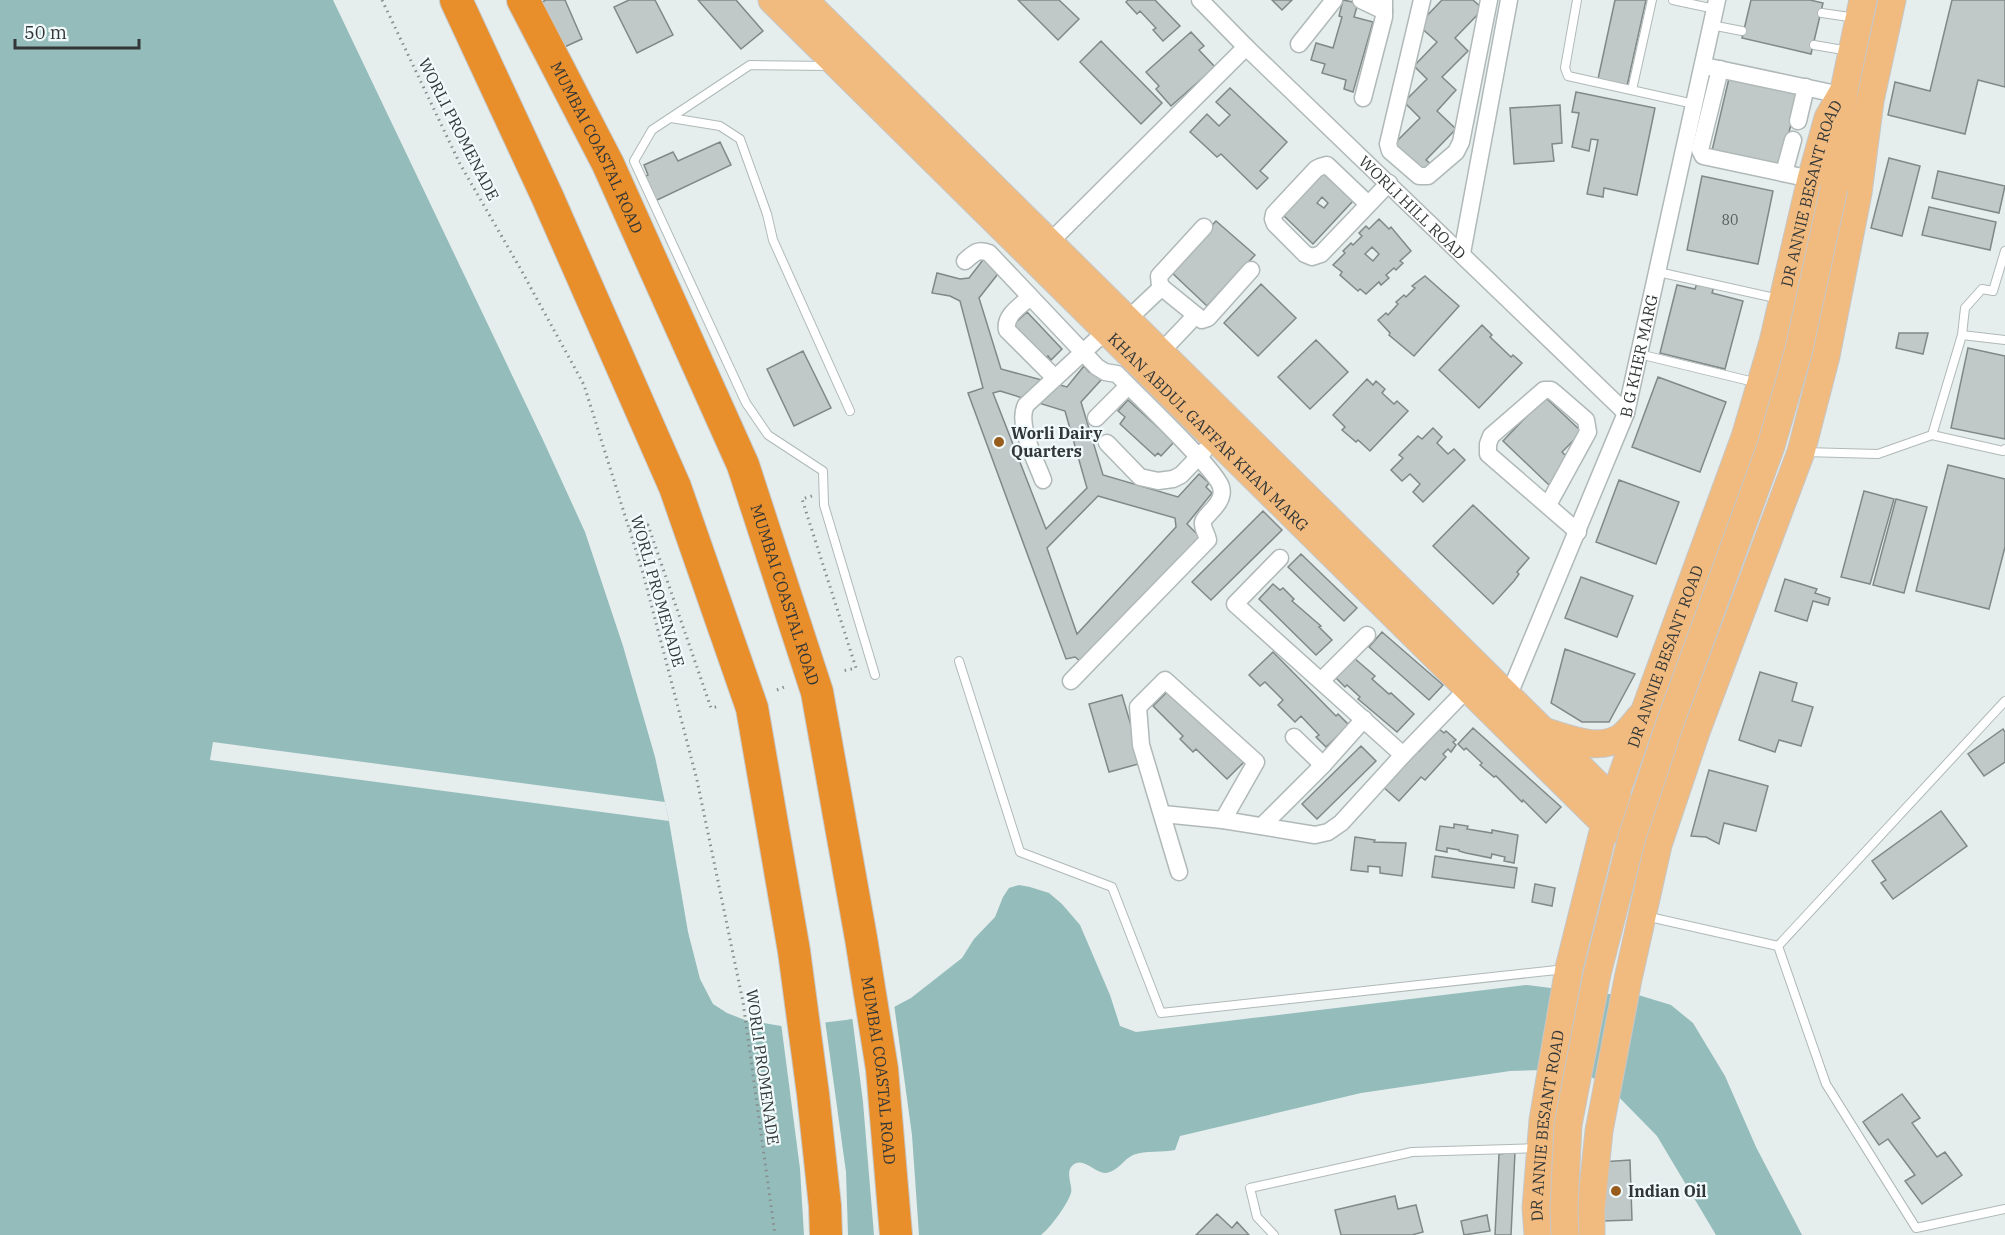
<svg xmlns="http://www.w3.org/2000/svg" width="2005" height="1235" font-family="'IBM Plex Serif',serif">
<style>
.water{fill:#93bcbb}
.pier{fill:#e5eded}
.building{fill:#c0c8c8;stroke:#808888;stroke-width:1.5;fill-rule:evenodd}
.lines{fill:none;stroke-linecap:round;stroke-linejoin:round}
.lane-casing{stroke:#b0b9b8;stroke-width:10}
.street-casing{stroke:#b0b9b8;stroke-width:19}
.primary-casing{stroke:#c6c7c7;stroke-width:29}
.highway-casing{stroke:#c6c7c7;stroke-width:34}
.path{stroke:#878d8d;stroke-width:3;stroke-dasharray:1.5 4.5;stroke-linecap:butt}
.lane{stroke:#fff;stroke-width:8}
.street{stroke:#fff;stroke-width:16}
.primary{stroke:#f1bb80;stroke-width:27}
.highway{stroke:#e88e2b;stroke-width:32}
.primary-bridge-casing{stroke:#c6c7c7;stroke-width:29;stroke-linecap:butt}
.primary-bridge{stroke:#f1bb80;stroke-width:27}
.poi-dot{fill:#985c1d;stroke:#f2fbfb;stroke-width:2}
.labels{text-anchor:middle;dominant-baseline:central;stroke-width:4.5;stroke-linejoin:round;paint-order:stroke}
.number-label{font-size:14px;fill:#565a5a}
.street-label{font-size:16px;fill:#323636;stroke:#f2fbfb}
.poi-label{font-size:16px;font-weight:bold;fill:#323636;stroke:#f2fbfb;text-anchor:start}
</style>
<rect width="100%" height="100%" fill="#e5eded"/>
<path class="water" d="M0 0H333L543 440 585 532 623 646 655 757 669 821 688 932 700 979 713 1004 727 1013 745 1020 787 1027 846 1020 869 1016 894 1007 911 998 962 958 974 939 995 917 1003 897 1009 888 1019 885 1030 887 1049 893 1062 904 1080 925 1110 995 1120 1026 1136 1032 1527 985 1598 994H1635L1671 1005 1693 1023 1725 1076 1756 1147 1802 1235H1716L1657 1136 1611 1089 1578 1069 1510 1071 1361 1093 1180 1136 1175 1150C1162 1153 1146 1150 1133 1155 1124 1159 1117 1172 1106 1173 1095 1174 1083 1155 1072 1166 1065 1173 1073 1185 1071 1193 1067 1205 1051 1227 1041 1235H0Z"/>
<path class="pier" d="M213 742 665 802 669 821 210 760Z
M894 1004 912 1135 919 1235H874L863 1102 852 1016 869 1013Z
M825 1020 846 1172 848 1235H804L800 1169 781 1023Z"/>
<path class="building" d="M546 0H565L582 39 560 49 534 6Z
M629 0H655L673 35 637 53 614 7Z
M698 0H736L763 31 741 49Z
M1018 0H1059L1079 19 1058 40Z
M1128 0H1155L1180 26 1163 41 1153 30 1156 28 1140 11 1137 14 1126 2Z
M1272 0H1292L1282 10Z
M1343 0 1358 3 1354 17 1373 22 1353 92 1344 89 1346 80 1322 73 1325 64 1311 60 1316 43 1333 48 1342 17 1339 16Z
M1442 0H1473L1483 9 1455 38 1468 51 1442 77 1456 90 1437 111 1456 129 1426 160 1432 165 1424 173 1394 144 1420 118 1404 102 1427 79 1414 66 1437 42 1418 25Z
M1615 0H1646L1627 86 1598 79Z
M1751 0H1810L1823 3 1811 54 1742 38Z
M1952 0H2005V87L1978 80 1965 134 1888 115 1895 82 1930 91Z
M1191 32 1204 46 1199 50 1215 67 1171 106 1156 89 1159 86 1146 72Z
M1101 41 1162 103 1141 124 1080 62Z
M1730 74 1799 90 1780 171 1711 155Z
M1230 88 1287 142 1260 171 1268 178 1257 189 1221 154 1217 157 1190 132 1207 114 1219 126 1230 115 1216 102Z
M1576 92 1655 108 1637 195 1604 188 1603 197 1587 194 1598 140 1591 139 1589 151 1572 147 1579 113 1572 112Z
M1560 105 1562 143 1552 144 1554 161 1514 164 1510 108Z
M720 142 731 165 653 202 642 178 648 175 644 165 673 152 678 161Z
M1889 158 1920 166 1902 236 1871 228Z
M1938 171 2005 186 1999 213 1932 198Z
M1323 173 1353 201 1313 244 1283 215ZM1322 197 1328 203 1324 208 1317 203Z
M1702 176 1773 191 1758 264 1687 250Z
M1929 207 1996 222 1990 250 1922 235Z
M1379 219 1389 229 1391 227 1411 251 1400 261 1403 263 1396 270 1394 268 1386 275 1389 278 1381 285 1379 282 1366 294 1360 289 1358 291 1340 275 1342 272 1333 265 1345 253 1343 251 1351 243 1353 245 1362 236 1359 233 1366 226 1369 229ZM1372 247 1379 254 1373 261 1365 254Z
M1216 221 1255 255 1207 306 1169 270Z
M986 256 1001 270 979 298 1001 369 1067 387 1084 366 1089 372 1093 369 1102 379 1081 402 1103 475 1178 497 1199 474 1209 483 1206 487 1212 493 1187 524 1202 539 1084 664 1075 657 1066 659 968 393 983 388 960 301 950 296 932 293 937 273 960 279 969 278ZM1000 391 1065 411 1087 488 1046 529 993 393ZM1098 496 1175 518 1176 527 1077 634 1047 548Z
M1425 276 1459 306 1414 356 1389 335 1390 333 1378 320 1386 313 1388 315 1398 304 1396 302 1404 295 1406 297 1415 288 1412 286Z
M1697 283 1714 287 1712 293 1743 301 1725 369 1660 353 1677 285 1695 289Z
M1261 284 1296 318 1258 356 1224 323Z
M1027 312 1062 349 1051 360 1048 356 1043 361 1011 327Z
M1482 325 1492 335 1490 337 1511 357 1513 355 1522 363 1479 408 1439 370Z
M1899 333H1928L1923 354 1896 348Z
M1316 340 1348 372 1310 409 1278 377Z
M1968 348 2005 356V439L1951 428Z
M803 351 831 408 794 426 767 369Z
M1658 377 1726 402 1700 472 1632 447Z
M1367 379 1373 385 1376 381 1385 389 1382 393 1394 404 1397 401 1408 411 1370 451 1358 440 1356 442 1342 430 1345 427 1333 415Z
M1545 397 1582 432 1562 452 1569 459 1557 471 1560 474 1549 485 1503 441Z
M1128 400 1174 442 1161 456 1158 453 1155 456 1120 424 1125 417 1118 411Z
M1433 428 1442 437 1437 443 1448 454 1454 449 1465 460 1423 502 1413 492 1420 484 1410 474 1402 481 1391 470 1403 458 1399 455 1418 436 1422 439Z
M1948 465 2005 479V547L1989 609 1916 591Z
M1619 480 1679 502 1656 564 1596 542Z
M1864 491 1894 499 1870 584 1841 577Z
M1896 499 1927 507 1904 593 1873 585Z
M1473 505 1529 558 1517 572 1519 574 1514 581 1493 604 1433 546Z
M1263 511 1282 530 1211 600 1192 582Z
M1301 554 1357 608 1344 621 1288 567Z
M1581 577 1633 596 1617 637 1565 618Z
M1785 579 1817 589 1815 593 1830 598 1828 605 1813 601 1807 621 1775 611Z
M1273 584 1280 590 1283 588 1294 599 1292 601 1321 626 1319 627 1332 640 1316 655 1259 599Z
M1382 632 1443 685 1429 700 1369 647Z
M1565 649 1635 674 1609 722H1582L1551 703Z
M1273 652 1336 716 1338 714 1349 725 1326 747 1316 737 1319 735 1301 716 1295 722 1278 705 1283 700 1265 682 1260 686 1249 675Z
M1354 658 1375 676 1372 679 1389 694 1391 693 1414 714 1397 732 1358 699 1360 697 1347 685 1345 687 1336 678Z
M1760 672 1797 683 1792 701 1813 707 1801 746 1779 740 1775 752 1739 740Z
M1171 688 1245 761 1227 779 1196 749 1193 752 1180 739 1183 736 1153 706Z
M1122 695 1142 763 1109 772 1089 704Z
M1437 727 1444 733 1446 731 1456 740 1453 742 1456 745 1451 752 1448 749 1443 754 1446 757 1425 780 1421 777 1399 801 1382 786 1389 778 1391 780 1417 750 1419 751 1431 738 1428 736Z
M1473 728 1561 807 1546 823 1523 800 1522 802 1496 776 1494 777 1480 765 1482 763 1466 748 1464 750 1458 744Z
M2003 729 2005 732V762L1984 776 1968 754Z
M1361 746 1376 761 1317 819 1302 804Z
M1709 770 1768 786 1756 831 1724 823 1719 844 1706 837 1691 836Z
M1941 811 1967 846 1893 899 1881 883 1886 880 1872 861Z
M1454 824 1468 826 1467 829 1492 833V830L1518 835 1514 863 1504 861 1505 857 1492 854 1491 858 1466 853 1459 851V850L1447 848V852L1436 850 1440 826 1454 828Z
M1355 837 1375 840 1374 842 1406 843 1402 876 1380 873V867L1368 866V872L1351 870Z
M1435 856 1517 868 1514 888 1432 877Z
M1535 884 1555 888 1552 906 1532 902Z
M1902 1094 1920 1118 1912 1123 1937 1157 1945 1152 1962 1175 1922 1204 1905 1181 1915 1175 1888 1139 1879 1145 1863 1122Z
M1515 1152 1511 1235H1495L1499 1154Z
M1630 1160 1632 1220 1603 1221 1601 1162Z
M1395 1196 1398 1209 1416 1205 1423 1232 1412 1235H1341L1335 1210Z
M1217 1214 1232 1228 1237 1222 1249 1235H1196Z
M1487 1215 1490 1231 1464 1235 1461 1221Z"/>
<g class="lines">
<defs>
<path id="lane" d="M1577 0 1565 68 1568 76 1694 104
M1673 0 1715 9
M1822 13 1856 18
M1711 25 1742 31
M1814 45 1849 51
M829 66 750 65 652 130 634 161 746 403 768 435 823 471 824 505 875 675
M1632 90 1652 0
M671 118 720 126 740 139 767 214 773 240 850 411
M1658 272 1780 299
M1962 335 2005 340
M1639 354 1758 383
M1932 435 2003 451 2005 449
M1804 452 1878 454 1932 435 1962 335 1965 308 1982 289 1993 291 2005 251
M959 661 1020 852 1112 887 1161 1013 1566 969
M1645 916 1778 946 1826 1084 1916 1228 2005 1209
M1778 946 2005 701
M1274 1235 1257 1217 1250 1188 1412 1152 1538 1148"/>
<g id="street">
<path id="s1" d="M1200 0 1246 47 1626 413"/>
<path d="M1361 0 1384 11"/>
<path d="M1422 0 1388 144 1390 151 1419 176H1428L1456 152 1461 142 1489 0"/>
<path d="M1299 44 1334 0"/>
<path d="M1709 67 1841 95"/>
<path d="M1720 69 1700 150 1703 156 1811 179"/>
<path d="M1363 98 1384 17V0"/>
<path d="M1798 121 1806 87"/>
<path d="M1784 173 1793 140"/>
<path d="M1368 204 1327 165 1320 167 1316 169 1274 214 1273 219 1275 224 1305 254 1312 257 1321 254 1389 183"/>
<path d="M1204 227 1159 276 1160 286 1202 320 1208 318 1251 270"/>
<path d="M1049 243 1246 47"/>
<path d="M1462 253 1509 0"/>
<path d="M965 261C973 254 978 248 989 253L1097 367 1105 372 1117 374C1134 392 1217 470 1221 487 1226 503 1204 515 1203 522 1202 528 1207 534 1208 540L1071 681"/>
<path d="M1030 297C1021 306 1004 315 1007 330L1055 378"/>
<path d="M1127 320 1162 287"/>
<path d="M1160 353 1195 316"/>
<path d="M1096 418 1128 386"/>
<path d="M1107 443 1140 477 1158 481 1173 479 1181 475 1204 451"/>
<path d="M1043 480C1036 461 1016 424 1026 405L1106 331"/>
<path d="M1548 505 1588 432 1586 420 1556 394 1551 390H1544L1491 436 1488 444V454L1578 532"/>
<path d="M1280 558 1235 604 1403 755 1468 688"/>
<path d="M1321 681 1367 635"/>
<path id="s2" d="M1508 697 1626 413 1717 0"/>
<path d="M1294 737 1323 765"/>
<path d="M1163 814 1223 820 1315 835 1328 832 1341 823 1403 755"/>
<path d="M1262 826 1323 765 1364 719"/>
<path d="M1179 872 1141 745 1138 707 1165 680 1256 762 1223 820"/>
</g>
<g id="primary">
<path id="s3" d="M772 0 1605 824 1655 843"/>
<path d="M804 0 1613 800 1659 824"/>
<path d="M1834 188 1844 90 1863 0"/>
<path d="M1546 732C1570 739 1597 751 1620 738 1628 733 1634 724 1640 717"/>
<path id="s4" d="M1538 1235 1536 1208 1543 1120 1569 968 1605 824 1644 713 1745 437 1773 342 1811 179 1828 118 1844 90"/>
<path d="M1591 1235V1209L1599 1131 1628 979 1658 845 1696 732 1801 452 1826 356 1858 193 1870 101 1892 0"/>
</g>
<g id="highway">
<path d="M456 0 547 196 675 487 752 708 794 951 813 1094 825 1206 826 1235"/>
<path id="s5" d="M523 0 608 164 743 465 817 692 861 938 882 1069 896 1235"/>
</g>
</defs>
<use href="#lane" class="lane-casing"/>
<use href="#street" class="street-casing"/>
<use href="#primary" class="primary-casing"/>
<use href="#highway" class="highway-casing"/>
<path class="path" d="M382 0 460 164 520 268 584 385 643 573 697 780 743 1002 775 1235
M812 496 802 499 856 668 842 671
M630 530 648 525 711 708 720 706
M777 690 784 687"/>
<use href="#lane" class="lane"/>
<use href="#street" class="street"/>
<use href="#primary" class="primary"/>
<use href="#highway" class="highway"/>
<defs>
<path id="primary-bridge" d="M1565 1235 1564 1208 1568 1125 1597 974 1632 837 1670 723 1771 446 1799 349 1834 188"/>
</defs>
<use href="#primary-bridge" class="primary-bridge-casing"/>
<use href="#primary-bridge" class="primary-bridge"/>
</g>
<g class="poi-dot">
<circle cx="999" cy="442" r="6"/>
<circle cx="1616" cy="1191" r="6"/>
</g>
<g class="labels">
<g class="number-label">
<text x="1730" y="220">80</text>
</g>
<g class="street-label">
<text transform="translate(459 129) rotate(63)">WORLI PROMENADE</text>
<text stroke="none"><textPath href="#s5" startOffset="165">MUMBAI COASTAL ROAD</textPath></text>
<text stroke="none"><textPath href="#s4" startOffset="1082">DR ANNIE BESANT ROAD</textPath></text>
<text stroke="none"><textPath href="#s1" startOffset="297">WORLI HILL ROAD</textPath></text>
<text stroke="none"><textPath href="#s2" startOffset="366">B G KHER MARG</textPath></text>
<text stroke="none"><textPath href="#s3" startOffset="614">KHAN ABDUL GAFFAR KHAN MARG</textPath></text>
<text transform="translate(658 591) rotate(74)">WORLI PROMENADE</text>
<text stroke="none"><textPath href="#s5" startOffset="651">MUMBAI COASTAL ROAD</textPath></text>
<text stroke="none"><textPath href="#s4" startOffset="596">DR ANNIE BESANT ROAD</textPath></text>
<text transform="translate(763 1067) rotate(82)">WORLI PROMENADE</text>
<text stroke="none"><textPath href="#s5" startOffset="1137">MUMBAI COASTAL ROAD</textPath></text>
<text stroke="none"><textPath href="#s4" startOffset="110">DR ANNIE BESANT ROAD</textPath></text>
</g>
<g class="poi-label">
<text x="1011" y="433">Worli Dairy<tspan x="1011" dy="18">Quarters</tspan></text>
<text x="1628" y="1191">Indian Oil</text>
</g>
</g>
<path d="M15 39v9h124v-9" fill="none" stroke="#323636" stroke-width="3"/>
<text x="24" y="39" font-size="18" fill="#323636" stroke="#f2fbfb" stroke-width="4.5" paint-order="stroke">50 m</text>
</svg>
